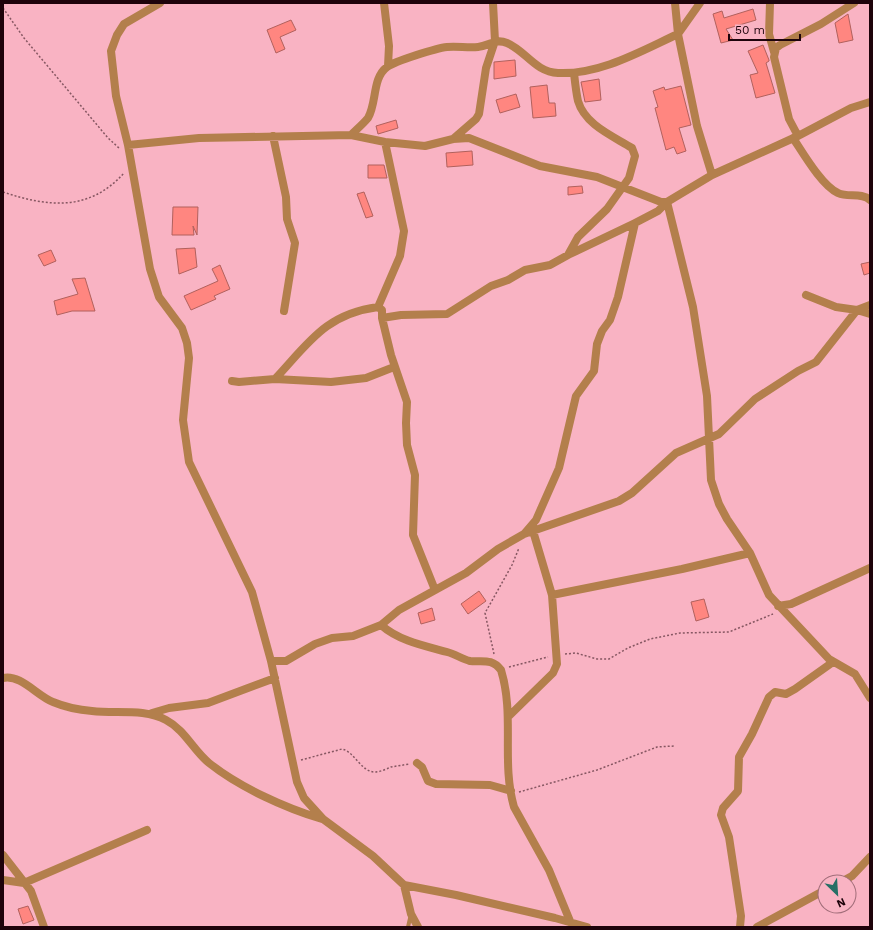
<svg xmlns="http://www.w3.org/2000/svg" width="873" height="930" font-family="'Work Sans',sans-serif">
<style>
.building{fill:#ff8680;stroke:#b1615d}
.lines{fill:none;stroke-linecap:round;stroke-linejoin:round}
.path{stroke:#865762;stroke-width:1.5;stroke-dasharray:2 2;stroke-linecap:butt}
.service{stroke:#b37f4c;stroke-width:4}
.minor{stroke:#b37f4c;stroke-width:8}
</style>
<rect width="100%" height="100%" fill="#f9b3c3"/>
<path class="building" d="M753 9 756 20 726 29 733 40 721 43 713 14 722 11 724 18Z
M848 14 853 40 839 43 835 23Z
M291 20 296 30 280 37 285 49 276 53 267 30Z
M763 45 769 60V61L766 63 775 93 756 98 750 75 758 73 748 51Z
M515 60 516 76 494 79V62Z
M599 79 601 100 585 102 581 82Z
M547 85 549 103H555L556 116 533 118 530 87Z
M681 86 691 125 679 128 686 151 677 154 674 147 666 150 655 108 658 107 653 91 664 87 665 90Z
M516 94 520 107 500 113 496 100Z
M396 120 398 128 378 134 376 126Z
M472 151 473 165 447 167 446 153Z
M368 165H384L387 178H368Z
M582 186 583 193 568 195V187Z
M364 192 373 216 366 218 357 194Z
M173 207H198L197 235 193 226 194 235H172Z
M195 248 197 267 179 274 176 249Z
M51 250 56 261 44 266 38 255Z
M870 262V273L864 275 861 264Z
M220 265 230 289 214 296 216 299 191 310 184 296 218 281 212 269Z
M85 278 95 311H72L57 315 54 301 78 294 72 279Z
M479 591 486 601 468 614 461 604Z
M704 599 709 617 696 621 691 602Z
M432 608 435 620 421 624 418 613Z
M28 906 34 920 23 924 18 909Z"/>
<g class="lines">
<path class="path" d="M3 8 24 38 108 138 119 148
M3 192C48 207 89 212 124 173
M494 654 485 613 512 565 519 548
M565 654 576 653 597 659H609L628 648 650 639 680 633 729 632 773 614
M509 667 548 657
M301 760 342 749C355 752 361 772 375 772 380 772 386 769 391 767 397 766 403 765 410 764
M519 792 597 770 657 747 674 746"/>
<path class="service" d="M408 927 411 914"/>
<path class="minor" d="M160 3 124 24 117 35 111 51 116 96 128 145 150 269 159 297 182 328 187 343 189 358 183 420 189 462 252 592 271 661 297 782 304 798 323 819 373 856 404 885 456 895 555 918 587 927
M384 3 389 46 388 66
M700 3 678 34 697 126 712 175
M770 3 769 34 774 52
M351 135C356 130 363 124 368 118 377 103 372 78 387 67 395 61 437 48 447 47 457 46 468 48 478 47 489 46 495 38 507 43 526 51 535 72 558 73 600 75 641 51 678 34L675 3
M273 136 286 197 287 219 295 243 284 311
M798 136 789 119 774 57 776 48 780 45 821 24 854 3
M793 138C803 153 822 186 838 193 848 198 861 192 870 200
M453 139 476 119 479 114 486 68 495 41 493 3
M128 145 199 138 351 135 385 142 425 146 453 139 469 138 540 166 597 177 661 202H667L712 175 798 136 851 108 870 102
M667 202 693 307 707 396 711 480 719 504 727 519 750 553 769 595 829 659 855 674 870 698
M568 255 635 223
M806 295 836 307 857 310 870 314
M378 307 400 256 404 231 385 142
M382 318 401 315 447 314 491 286 508 280 525 270 550 265 568 255 578 237 607 209 629 178 635 156 632 148C613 136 585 125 578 101 576 92 575 82 574 73
M275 379C308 344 325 314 378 307L382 310V318L391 355 407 402 406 423 407 445 415 475 413 535 435 590
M232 381 239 382 275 379 331 382 366 378 394 367
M524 534 536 520 559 468 576 396 594 371 597 344 602 331 610 320 618 297 635 223 658 211 667 202
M552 595 682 569 750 553
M778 606 791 604 870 568
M381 625C399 641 425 646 447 652 455 654 462 659 470 661 483 662 492 658 501 670 515 715 501 762 514 807L549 870 570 921
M271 661H286L315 644 332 638 353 636 381 625 399 610 466 573 498 549 524 534 619 501 632 493 676 453 719 434 755 399 798 371 816 362 857 310 870 305
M3 678C21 674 37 696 53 702 65 707 79 710 92 711 116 714 144 708 166 720 185 730 193 750 209 763 239 787 285 808 322 819
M152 713 169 708 208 703 275 678
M509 716 553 673 557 664 552 595 533 531
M417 763 422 767 428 781 436 784 490 785 511 791
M3 855 31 891 44 927
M3 880 24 883 147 830
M841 882 852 876 870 857
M404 885 411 914 418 927
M740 927 741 916 729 837 721 815 723 808 738 791 739 757 752 734 769 697 775 692 786 694 795 689 833 662
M757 927 825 890"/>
</g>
<rect width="873" height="930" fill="none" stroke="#1e030b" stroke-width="8"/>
<g transform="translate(837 894) rotate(155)"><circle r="19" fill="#f9b3c3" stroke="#a16d79"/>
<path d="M0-3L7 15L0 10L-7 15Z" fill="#276f66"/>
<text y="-6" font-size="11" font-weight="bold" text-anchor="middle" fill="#1e030b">N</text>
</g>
<path d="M729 34v6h71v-6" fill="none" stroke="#1e030b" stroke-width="2"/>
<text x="735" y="34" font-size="12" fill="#1e030b" stroke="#f9b3c3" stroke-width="3" paint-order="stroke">50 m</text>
</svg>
